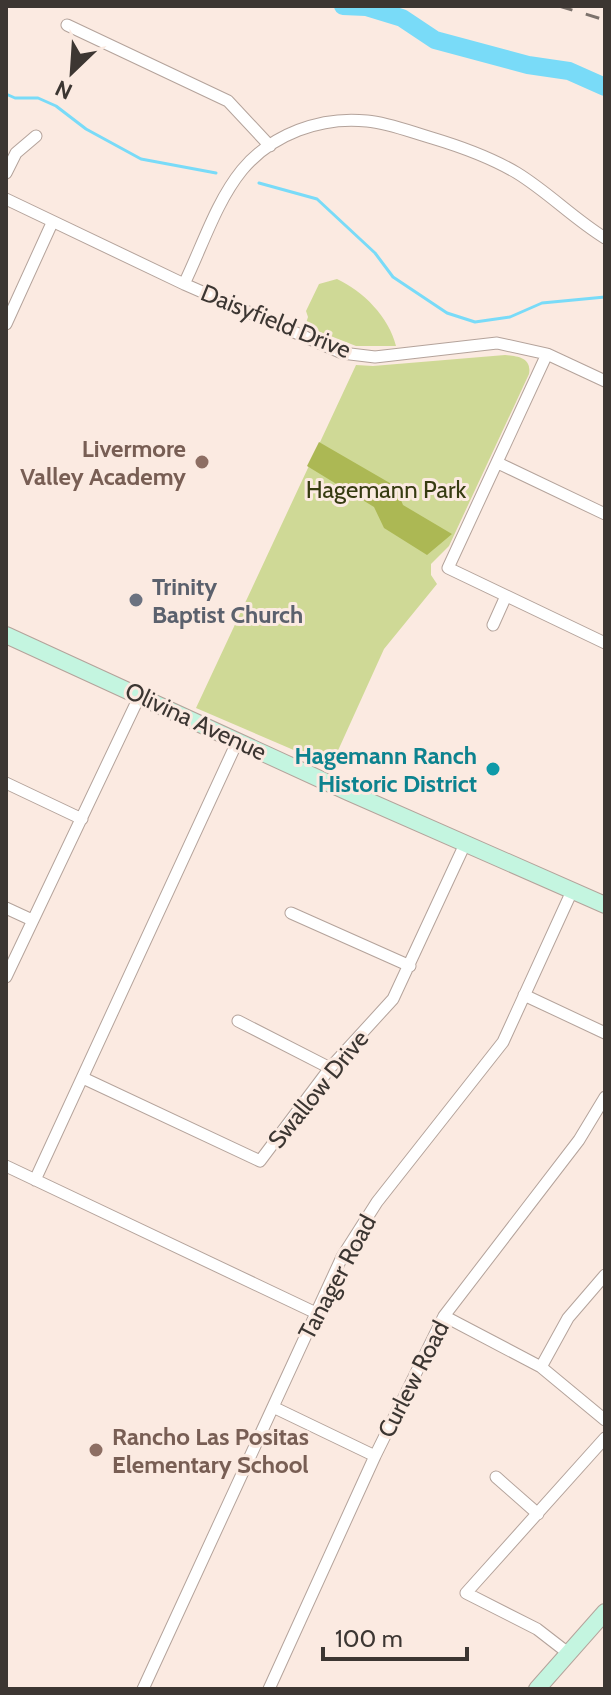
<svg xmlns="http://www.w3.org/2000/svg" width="611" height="1695" font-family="Cabin,sans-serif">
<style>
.green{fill:#cfd996}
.forest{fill:#acb854}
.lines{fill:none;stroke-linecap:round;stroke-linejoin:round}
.stream{stroke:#79dbf8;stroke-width:3}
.river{stroke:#79dbf8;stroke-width:18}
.street-casing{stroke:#b4a39b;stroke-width:13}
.secondary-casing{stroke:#b4a39b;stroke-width:18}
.street{stroke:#fff;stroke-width:11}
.secondary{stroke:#c4f5e0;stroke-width:16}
.rail{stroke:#7c726c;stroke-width:3;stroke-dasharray:14 14;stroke-linecap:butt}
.education-dot{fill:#8d6e63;stroke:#fbeae1;stroke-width:3}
.worship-dot{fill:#6b7280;stroke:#fbeae1;stroke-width:3}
.culture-dot{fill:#0f9aa8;stroke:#fbeae1;stroke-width:3}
.labels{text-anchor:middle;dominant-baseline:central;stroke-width:6;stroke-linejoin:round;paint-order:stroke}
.street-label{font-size:24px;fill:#3c3632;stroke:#fbeae1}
.education-label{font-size:24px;font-weight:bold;fill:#785e54;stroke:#fbeae1;text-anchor:end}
.park-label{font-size:24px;fill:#363b11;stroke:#fbeae1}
.worship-label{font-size:24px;font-weight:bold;fill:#5b616d;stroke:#fbeae1;text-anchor:start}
.culture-label{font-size:24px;font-weight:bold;fill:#0d838f;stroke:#fbeae1;text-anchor:end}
</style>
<rect width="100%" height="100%" fill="#fbeae1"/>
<path class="green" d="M337 279C363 291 389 317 396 346H356L305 326 308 317 306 311 319 284Z
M505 355C518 356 532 358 529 374L449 546 431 564V575L437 584 384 649 331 766 196 708 356 365 373 366Z"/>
<path class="forest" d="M319 442 395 486 403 505 452 534 427 555 384 528 374 507 307 466Z"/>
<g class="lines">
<path class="stream" d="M6 94 15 98H38L56 106 86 129 141 159 216 173
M259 183 317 199 375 253 393 277 447 313 475 322 510 317 542 303 605 297"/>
<path class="river" d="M343 6 366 7 402 18 435 40 528 65 569 71 605 87"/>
<defs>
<path id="street" d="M67 25 228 101 270 146
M6 173 16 153 36 136
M6 199 184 284 342 353 375 357 497 343 547 354 605 381
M184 284C202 247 216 202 242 170 272 134 321 116 367 121 389 123 411 132 432 138 462 147 490 157 517 173 548 192 574 219 605 238
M6 324 52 223
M547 354 448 568 605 643
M498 463 605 514
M493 625 506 596
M6 783 82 819
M6 908 32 920
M291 913 410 966
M6 977 140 695
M524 995 605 1033
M238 1021 330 1068
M83 1078 260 1161 330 1068 393 999 465 844
M6 1166 316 1313
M35 1180 238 740
M444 1316 541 1367 605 1420
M541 1367 568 1318 605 1275
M273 1407 375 1456
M496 1477 538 1514
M568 1653 537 1629 466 1593 605 1438
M143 1689 342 1257 377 1202 503 1042 572 891
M269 1689 375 1456 444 1316 579 1140 605 1097"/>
<path id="secondary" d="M6 635 348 792 605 905
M537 1689 605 1612"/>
</defs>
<use href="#street" class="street-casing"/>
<use href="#secondary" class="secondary-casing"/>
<use href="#street" class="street"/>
<use href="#secondary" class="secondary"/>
<path class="rail" d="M559 6 605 20"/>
</g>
<g class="education-dot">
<circle cx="202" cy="462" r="8"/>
<circle cx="96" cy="1450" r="8"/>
</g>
<circle class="worship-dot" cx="136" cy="600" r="8"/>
<circle class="culture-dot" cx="493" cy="769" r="8"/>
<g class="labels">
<g class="street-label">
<text transform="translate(276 321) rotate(22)">Daisyfield Drive</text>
<text transform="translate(196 721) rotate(25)">Olivina Avenue</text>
<text transform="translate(318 1089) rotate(-51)">Swallow Drive</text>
<text transform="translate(337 1277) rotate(-62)">Tanager Road</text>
<text transform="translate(413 1379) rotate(-63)">Curlew Road</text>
</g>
<g class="education-label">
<text x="186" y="448">Livermore<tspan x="186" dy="28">Valley Academy</tspan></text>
<text x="112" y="1436" text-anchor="start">Rancho Las Positas<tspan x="112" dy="28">Elementary School</tspan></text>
</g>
<g class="park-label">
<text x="386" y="489">Hagemann Park</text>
</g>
<g class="worship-label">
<text x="152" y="586">Trinity<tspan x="152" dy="28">Baptist Church</tspan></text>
</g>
<g class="culture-label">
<text x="477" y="755">Hagemann Ranch<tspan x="477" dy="28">Historic District</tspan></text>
</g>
</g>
<rect width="611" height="1695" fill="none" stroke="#3c3632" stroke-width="16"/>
<g transform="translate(72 72) rotate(205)" stroke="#fbeae1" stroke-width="6" paint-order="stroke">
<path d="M0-6L14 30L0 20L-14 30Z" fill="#3c3632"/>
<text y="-12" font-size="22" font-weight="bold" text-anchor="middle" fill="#3c3632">N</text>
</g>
<path d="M323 1647v12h144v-12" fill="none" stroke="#3c3632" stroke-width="4"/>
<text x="335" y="1647" font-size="24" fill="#3c3632" stroke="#fbeae1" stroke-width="6" paint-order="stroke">100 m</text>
</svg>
